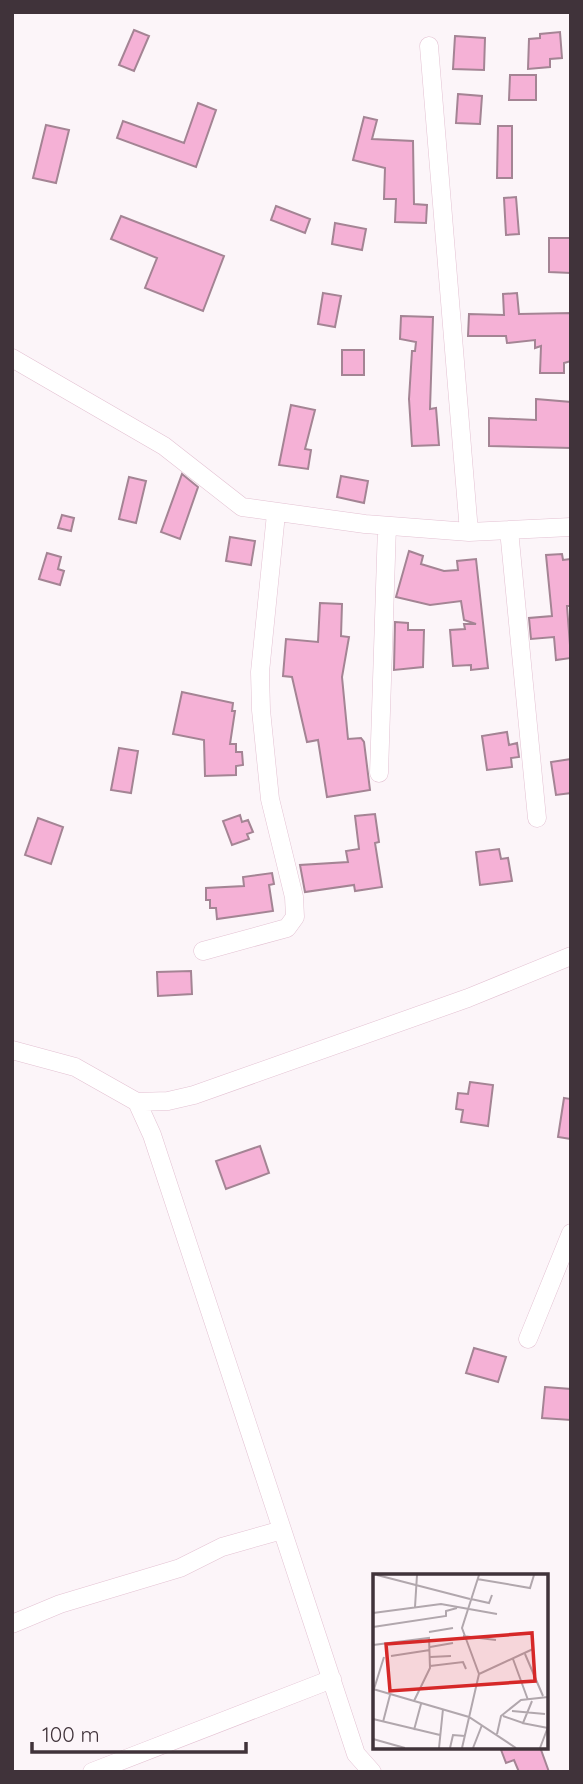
<svg xmlns="http://www.w3.org/2000/svg" width="583" height="1784" font-family="Quicksand,sans-serif">
<style>
.building{fill:#f5b1d6;stroke:#a48494;stroke-width:2}
.lines{fill:none;stroke-linecap:round;stroke-linejoin:round}
.minor-casing{stroke:#e3c1d2;stroke-width:19}
.minor{stroke:#fff;stroke-width:18}
.inset-road{fill:none;stroke:#b1a7ad;stroke-width:2}
.view{fill:#d62828;fill-opacity:0.15;stroke:#d62828;stroke-width:3.5}
.inset-edge{fill:none;stroke:#40333a;stroke-width:3.5}
</style>
<rect width="100%" height="100%" fill="#fcf5f9"/>
<path class="building" d="M134 30 149 36 134 71 119 65Z
M560 32 562 58 550 59V67L528 69 529 39 540 38V34Z
M455 36 485 38 484 70 453 69Z
M510 75H536V100H509Z
M458 94 482 96 480 124 456 123Z
M198 103 216 110 196 167 117 138 123 121 184 143Z
M364 117 377 120 372 139 413 141 414 204 427 205 426 223 395 222 396 199H384L385 168 353 160Z
M46 125 69 130 56 183 33 178Z
M498 126H512V178H497Z
M516 197 519 234 506 235 504 198Z
M276 206 310 219 305 233 271 220Z
M121 216 224 256 203 311 145 288 157 258 111 239Z
M335 223 366 229 362 250 332 244Z
M549 238H571V273L549 272Z
M323 293 341 296 335 327 318 324Z
M517 293 519 314 571 313V361L564 363V373H540L541 346 535 348V340L507 343 506 336H468L469 314 504 315 503 294Z
M401 316 433 317 430 409 436 408 439 445 412 446 409 399 412 351H415L416 342 400 339Z
M342 350H364V375H342Z
M536 399 571 402V448L489 446V418L536 420Z
M291 405 315 410 305 449 311 450 308 469 279 465Z
M182 474 198 487 180 539 161 532Z
M341 476 368 481 364 503 337 497Z
M129 477 146 481 136 523 119 519Z
M62 515 74 518 71 531 58 528Z
M230 537 255 541 251 565 226 561Z
M409 551 423 556 421 564 444 571 458 570 457 561 476 559 488 668 471 670V665L453 666 450 630 465 629 464 624H476L464 620 461 601 430 605 396 597Z
M47 553 61 557 58 569 64 571 60 585 39 579Z
M562 554 563 560 571 559V606H567L571 658 556 660 554 637 531 639 529 618 552 616 546 555Z
M320 603 342 604 341 636 349 637 342 677 348 739 361 738 364 742 370 790 327 797 318 740 307 742 292 677 283 676 286 639 318 642Z
M395 622 408 623V630H424L423 667 394 670Z
M182 692 233 703 232 711H235L230 744H236V752H242L243 765 236 766V775L205 776 204 740 173 734Z
M507 732 509 745 517 743 519 757 511 758 512 767 487 770 482 736Z
M119 748 138 751 131 793 111 790Z
M571 759V793L556 795 551 762Z
M375 814 379 842 375 843 382 887 355 891 354 885 305 892 300 865 348 862 346 851 359 849 355 816Z
M240 815 242 822 248 820 253 832 247 834 249 839 232 845 223 821Z
M38 818 63 827 51 864 25 855Z
M499 849 501 859 508 858 512 881 480 885 476 852Z
M272 873 274 884 269 885 273 911 217 919 216 908H210V900H206V888L244 886 243 877Z
M191 971 192 994 158 996 157 972Z
M470 1082 493 1085 488 1126 461 1122 463 1110 456 1109 458 1093 468 1094Z
M564 1098 571 1099V1139L558 1137Z
M260 1146 269 1173 226 1189 216 1161Z
M474 1348 506 1357 498 1382 466 1373Z
M545 1387 571 1389V1420L542 1418Z
M500 1747H540L549 1772H519L514 1760 506 1763Z"/>
<g class="lines">
<defs>
<path id="minor" d="M429 46 469 532
M12 358 164 446 242 507 365 524 469 532 571 527
M509 530 537 818
M379 773 387 526
M203 951 287 928 295 917 294 897 270 799 261 710 260 672 276 514
M12 1050 75 1067 137 1102 152 1135 356 1754 372 1772
M137 1102 168 1101 194 1095 468 998 571 956
M528 1339 571 1233
M12 1624 60 1604 180 1568 222 1547 282 1530
M92 1772 332 1679"/>
</defs>
<use href="#minor" class="minor-casing"/>
<use href="#minor" class="minor"/>
</g>
<g transform="translate(373 1574)">
<rect width="175" height="175" fill="#fcf5f9"/>
<path class="inset-road" d="M4 1 97 25M106 1 89 54 106 100M104 5 157 14 161 1M98 25 116 29 119 21M42 33 44 1M0 39 68 30 124 40M0 53 73 42V37L84 34M56 58 80 54M90 62 123 66M0 71 56 64 57 94 41 127M57 73 80 69M152 80 170 122M18 82 57 76M57 83 78 82M140 85 155 126M57 92 90 88 93 95M0 115 96 143 143 174M1 115 11 83M139 137 172 140M130 142 150 149 159 127M0 145 67 161M10 148 17 121M149 149 175 154M41 156 48 130M124 160 128 142 148 126 175 123M0 165 32 174M66 174 70 135M77 174 80 161 92 162M89 174 106 100 160 75M100 174 109 151M167 174 175 153"/>
<path class="view" d="M159 59 162 107 17 117 13 70Z"/>
<rect width="175" height="175" class="inset-edge"/>
</g>
<rect width="583" height="1784" fill="none" stroke="#40333a" stroke-width="28"/>
<path d="M32 1742v10h214v-10" fill="none" stroke="#40333a" stroke-width="3.5"/>
<text x="42" y="1742" font-size="21" fill="#40333a" stroke="#fcf5f9" stroke-width="5" paint-order="stroke">100 m</text>
</svg>
